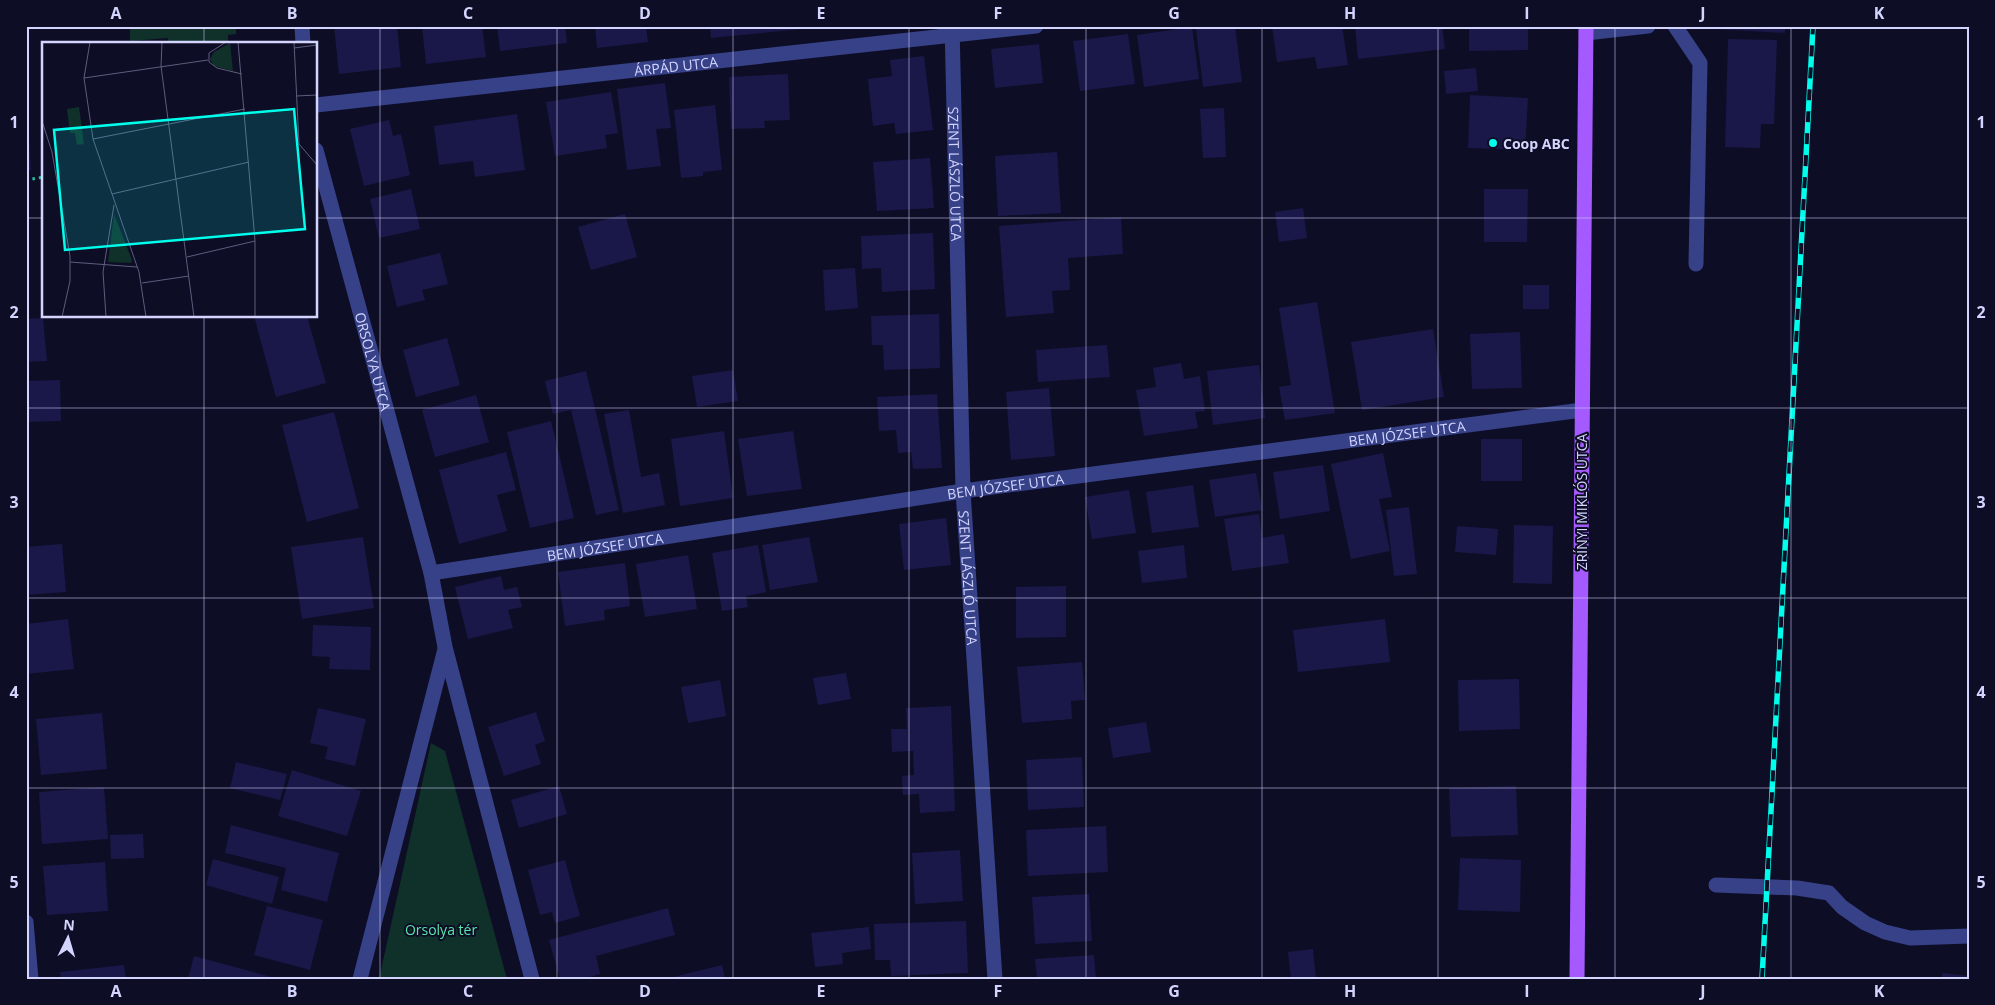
<svg xmlns="http://www.w3.org/2000/svg" width="1995" height="1005" font-family="'Open Sans',sans-serif">
<style>
.green{fill:#10302a}
.building{fill:#1a1848}
.lines{fill:none;stroke-linecap:round;stroke-linejoin:round}
.path{stroke:#28be9b;stroke-width:3;stroke-dasharray:2.5 4;stroke-linecap:butt}
.minor{stroke:#364188;stroke-width:15}
.major{stroke:#a55aff;stroke-width:15}
.rail-casing{stroke:#00feec;stroke-width:5.5}
.rail{stroke:#0e0d26;stroke-width:4;stroke-dasharray:11;stroke-linecap:butt}
.grid{fill:none;stroke:#d3d5ff;stroke-width:1;stroke-opacity:0.55}
.poi-dot{fill:#00feec;stroke:#0e0d26;stroke-width:2}
.labels{text-anchor:middle;dominant-baseline:central;stroke-width:4;stroke-linejoin:round;paint-order:stroke}
.street-label{font-size:14px;fill:#d3d5ff;stroke:#0e0d26}
.poi-label{font-size:14px;font-weight:bold;fill:#d3d5ff;stroke:#0e0d26;text-anchor:start}
.park-label{font-size:14px;fill:#57e6aa;stroke:#0e0d26}
.inset-road{fill:none;stroke:#5d5d7d;stroke-width:1}
.view{fill:#00feec;fill-opacity:0.15;stroke:#00feec;stroke-width:2.5}
.inset-edge{fill:none;stroke:#d3d5ff;stroke-width:2.5}
.neatline{fill:none;stroke:#d3d5ff;stroke-width:2}
.grid-label{font-size:16px;text-anchor:middle;font-weight:bold;fill:#d3d5ff}
</style>
<rect width="100%" height="100%" fill="#0e0d26"/>
<path class="green" d="M130 26H236V34L228 35V44H169L168 38 130 41Z
M431 743 445 751 507 979H379Z"/>
<path class="building" d="M334 26H397L401 67 339 74Z
M422 26H482L486 57 426 64Z
M497 26H565L567 43 500 51Z
M595 26H646L648 42 597 48Z
M710 26H801V29L711 38Z
M1219 26H1235L1242 82 1203 87 1196 29Z
M1272 26H1342L1348 65 1317 69 1315 57 1277 62Z
M1355 26H1442L1445 49 1358 59Z
M1469 26H1528V50L1469 51Z
M1716 26H1785V33L1716 29Z
M1192 27 1199 79 1144 87 1137 35Z
M1128 34 1135 84 1080 91 1073 41Z
M1728 39 1777 40 1774 124H1761L1760 148 1725 147Z
M1039 44 1043 83 995 88 991 49Z
M924 56 933 130 896 134 894 123 873 126 868 79 892 76 890 60Z
M1476 68 1478 91 1446 94 1444 71Z
M788 74 790 120 764 121 765 128 731 129 729 77Z
M665 83 671 128 656 129 661 166 627 170 617 89Z
M611 92 618 133 605 135 607 148 555 156 546 102Z
M1470 95 1528 98 1525 150 1468 148Z
M715 105 722 170 703 172V176L681 178 674 110Z
M1224 108 1226 157 1203 158 1200 109Z
M517 114 525 170 475 177 473 161 439 165 434 126Z
M389 120 393 136 401 134 410 175 364 186 350 129Z
M26 121H28L31 170H26Z
M1057 152 1061 213 998 216 995 156Z
M930 158 934 208 877 211 873 162Z
M411 189 420 229 379 238 370 199Z
M1484 189H1528L1527 242H1484Z
M1303 208 1307 238 1279 242 1275 212Z
M625 214 637 257 591 270 578 227Z
M1121 217 1123 254 1068 258 1070 290 1052 291 1054 313 1006 317 999 226Z
M933 233 935 289 882 292 881 268 862 269 861 236Z
M440 253 448 284 422 290 425 300 397 307 387 266Z
M855 268 858 308 825 311 823 270Z
M1523 285H1549V309H1523Z
M1317 302 1335 413 1285 420 1279 387 1291 385 1279 308Z
M939 314 940 368 884 370 883 345H872L871 316Z
M254 316H307L326 383 276 397Z
M43 318 47 361 26 362V319Z
M1433 329 1444 397 1362 410 1351 342Z
M1520 332 1522 388 1472 389 1470 334Z
M447 338 460 385 416 397 403 350Z
M1107 345 1110 377 1038 382 1036 350Z
M1181 363 1184 379 1200 376 1205 411 1195 412 1198 428 1144 436 1136 390 1156 387 1153 368Z
M1259 365 1265 418 1213 425 1207 371Z
M733 370 738 401 697 407 692 376Z
M586 371 619 510 596 515 571 410 553 414 545 381Z
M60 380 61 421 26 422V381Z
M1049 388 1055 456 1011 460 1006 392Z
M937 394 942 468 913 469 911 452 898 453 896 430 879 431 877 397Z
M476 395 489 442 435 457 422 410Z
M629 410 641 477 659 473 665 505 623 513 604 414Z
M334 412 359 508 307 522 282 425Z
M551 421 574 518 530 528 507 432Z
M724 431 733 498 680 506 671 439Z
M793 431 802 489 747 496 738 439Z
M1481 439H1522V481H1481Z
M506 452 516 490 497 495 507 531 459 544 439 470Z
M1383 453 1392 497 1379 499 1390 551 1351 559 1331 464Z
M1323 465 1330 511 1280 519 1273 472Z
M1256 473 1262 510 1215 517 1209 480Z
M1193 485 1199 527 1152 533 1146 492Z
M1129 490 1136 533 1092 539 1085 497Z
M1409 507 1417 574 1394 576 1386 510Z
M1259 514 1262 538 1284 534 1289 563 1232 571 1224 519Z
M946 518 951 565 904 570 899 524Z
M1514 525 1553 526 1552 584 1513 583Z
M1457 526 1498 529 1496 555 1455 552Z
M363 537 374 608 302 619 291 547Z
M809 537 818 582 770 590 762 545Z
M62 544 66 592 26 595V547Z
M758 545 766 592 746 596 748 607 722 611 712 553Z
M1184 545 1187 578 1142 583 1138 551Z
M688 555 697 609 645 617 636 564Z
M625 563 630 606 604 610 605 620 565 626 558 572Z
M501 576 504 590 517 587 522 607 508 610 513 628 468 639 455 587Z
M1066 586V637L1016 638V587Z
M68 619 74 669 26 674V624Z
M1385 619 1390 662 1298 672 1293 630Z
M313 625 371 627 370 670 329 669 330 657 312 656Z
M1082 662 1085 700 1071 701 1072 719 1022 723 1017 667Z
M846 673 851 699 818 705 813 678Z
M1519 679 1520 729 1459 731 1458 680Z
M720 680 726 716 688 723 681 687Z
M951 706 955 811 920 813 919 794 903 795 902 776 914 775 913 751 892 752 891 729H907L906 708Z
M318 708 366 719 355 766 325 759 328 747 310 743Z
M536 712 545 741 535 745 541 764 504 776 488 727Z
M102 713 107 769 41 775 36 719Z
M1146 722 1151 752 1113 758 1108 728Z
M1082 757 1084 807 1028 810 1026 760Z
M236 762 287 774 280 800 230 788Z
M292 770 361 791 347 836 278 816Z
M559 786 567 814 519 828 511 800Z
M1516 786 1518 835 1451 837 1449 788Z
M104 787 108 839 42 844 39 792Z
M231 825 339 853 327 902 281 890 286 868 225 853Z
M1106 826 1108 872 1028 876 1026 830Z
M143 834 144 858 111 859 110 835Z
M960 850 963 901 915 904 912 853Z
M1460 858 1521 860 1520 912 1458 910Z
M213 859 279 877 272 904 206 885Z
M565 860 580 916 555 923 552 912 540 915 528 870Z
M105 862 108 911 47 915 43 866Z
M1089 894 1092 941 1035 944 1032 897Z
M267 906 323 920 310 970 254 955Z
M668 908 675 935 596 956 600 974 583 979H560L549 940Z
M966 921 968 973 891 976 890 960H875L874 924Z
M869 927 871 949 842 953 843 964 815 967 811 933Z
M1313 949 1316 979H1291L1288 952Z
M1094 955 1096 978 1037 979 1035 959Z
M194 956 275 978V979H188Z
M124 965 126 979H61L60 972Z
M722 965 725 979H669V978Z
M1942 973 1969 976V979H1942Z"/>
<g class="lines">
<path class="path" d="M26 180 44 177"/>
<g class="minor">
<path d="M302 26 303 44"/>
<path id="s1" d="M952 26 963 491 995 979"/>
<path d="M1675 26 1700 63 1696 264"/>
<path d="M1586 33 1648 26"/>
<path id="s2" d="M316 105 1036 26"/>
<path id="s3" d="M316 150 431 573 445 647 532 979"/>
<path id="s4" d="M431 573 963 491 1582 410"/>
<path d="M1716 885 1797 888 1829 893 1842 907 1865 923 1885 932 1910 938 1969 936"/>
<path d="M26 922 31 979"/>
<path d="M360 979 445 649"/>
</g>
<path class="major" d="M1577 979 1586 26"/>
<defs>
<path id="rail" d="M1762 979 1813 26"/>
</defs>
<use href="#rail" class="rail-casing"/>
<use href="#rail" class="rail"/>
</g>
<path class="grid" d="M204 26V44M380 26V979M557 26V979M733 26V979M909 26V979M1086 26V979M1262 26V979M1438 26V979M1615 26V979M1791 26V979M26 218H44M316 218H1969M204 316V979M26 408H1969M26 598H1969M26 788H1969"/>
<circle class="poi-dot" cx="1493" cy="143" r="5"/>
<g class="labels">
<g class="street-label">
<text stroke="none"><textPath href="#s2" startOffset="362">ÁRPÁD UTCA</textPath></text>
<text stroke="none"><textPath href="#s1" startOffset="148">SZENT LÁSZLÓ UTCA</textPath></text>
<text stroke="none"><textPath href="#s3" startOffset="219">ORSOLYA UTCA</textPath></text>
<text stroke="none"><textPath href="#s4" startOffset="986">BEM JÓZSEF UTCA</textPath></text>
<text stroke="none"><textPath href="#s4" startOffset="581">BEM JÓZSEF UTCA</textPath></text>
<text transform="translate(1581 502) rotate(-90)">ZRÍNYI MIKLÓS UTCA</text>
<text stroke="none"><textPath href="#s4" startOffset="176">BEM JÓZSEF UTCA</textPath></text>
<text stroke="none"><textPath href="#s1" startOffset="552">SZENT LÁSZLÓ UTCA</textPath></text>
</g>
<g class="poi-label">
<text x="1503" y="143">Coop ABC</text>
</g>
<g class="park-label">
<text x="441" y="929">Orsolya tér</text>
</g>
</g>
<g transform="translate(42 42)">
<rect width="275" height="275" fill="#0e0d26"/>
<path d="M188 1 191 29 172 24 168 17 172 10ZM37 65 42 102 35 103 33 91H28L25 67ZM72 172 90 218 89 221 66 220Z" fill="#10302a"/>
<path class="inset-road" d="M48 0 42 36 51 97 97 230 104 275M120 0 119 24 152 275M184 0 167 11V20L175 26 200 32M196 0 213 199V275M252 0 257 102 275 123M252 6 275 3M42 36 166 18M254 54 275 53M0 79 10 110 28 214V239L20 275M51 97 203 67M70 152 207 120M145 215 213 199M28 220 95 225M100 241 147 234M64 275 61 230 72 163"/>
<path class="view" d="M252 67 263 187 23 208 12 88Z"/>
<rect width="275" height="275" class="inset-edge"/>
</g>
<rect width="1995" height="1005" fill="none" stroke="#0e0d26" stroke-width="55"/>
<g transform="translate(68 938) rotate(5)" stroke="#0e0d26" stroke-width="4" paint-order="stroke">
<path d="M0-4L9 19L0 12L-9 19Z" fill="#d3d5ff"/>
<text y="-8" font-size="14" font-weight="bold" text-anchor="middle" fill="#d3d5ff">N</text>
</g>
<rect x="28" y="28" width="1940" height="950" class="neatline"/>
<g class="grid-label">
<text x="116" y="19">A</text>
<text x="292" y="19">B</text>
<text x="468" y="19">C</text>
<text x="645" y="19">D</text>
<text x="821" y="19">E</text>
<text x="998" y="19">F</text>
<text x="1174" y="19">G</text>
<text x="1350" y="19">H</text>
<text x="1527" y="19">I</text>
<text x="1703" y="19">J</text>
<text x="1879" y="19">K</text>
<text x="14" y="128">1</text>
<text x="1981" y="128">1</text>
<text x="14" y="318">2</text>
<text x="1981" y="318">2</text>
<text x="14" y="508">3</text>
<text x="1981" y="508">3</text>
<text x="14" y="698">4</text>
<text x="1981" y="698">4</text>
<text x="14" y="888">5</text>
<text x="1981" y="888">5</text>
<text x="116" y="997">A</text>
<text x="292" y="997">B</text>
<text x="468" y="997">C</text>
<text x="645" y="997">D</text>
<text x="821" y="997">E</text>
<text x="998" y="997">F</text>
<text x="1174" y="997">G</text>
<text x="1350" y="997">H</text>
<text x="1527" y="997">I</text>
<text x="1703" y="997">J</text>
<text x="1879" y="997">K</text>
</g>
</svg>
